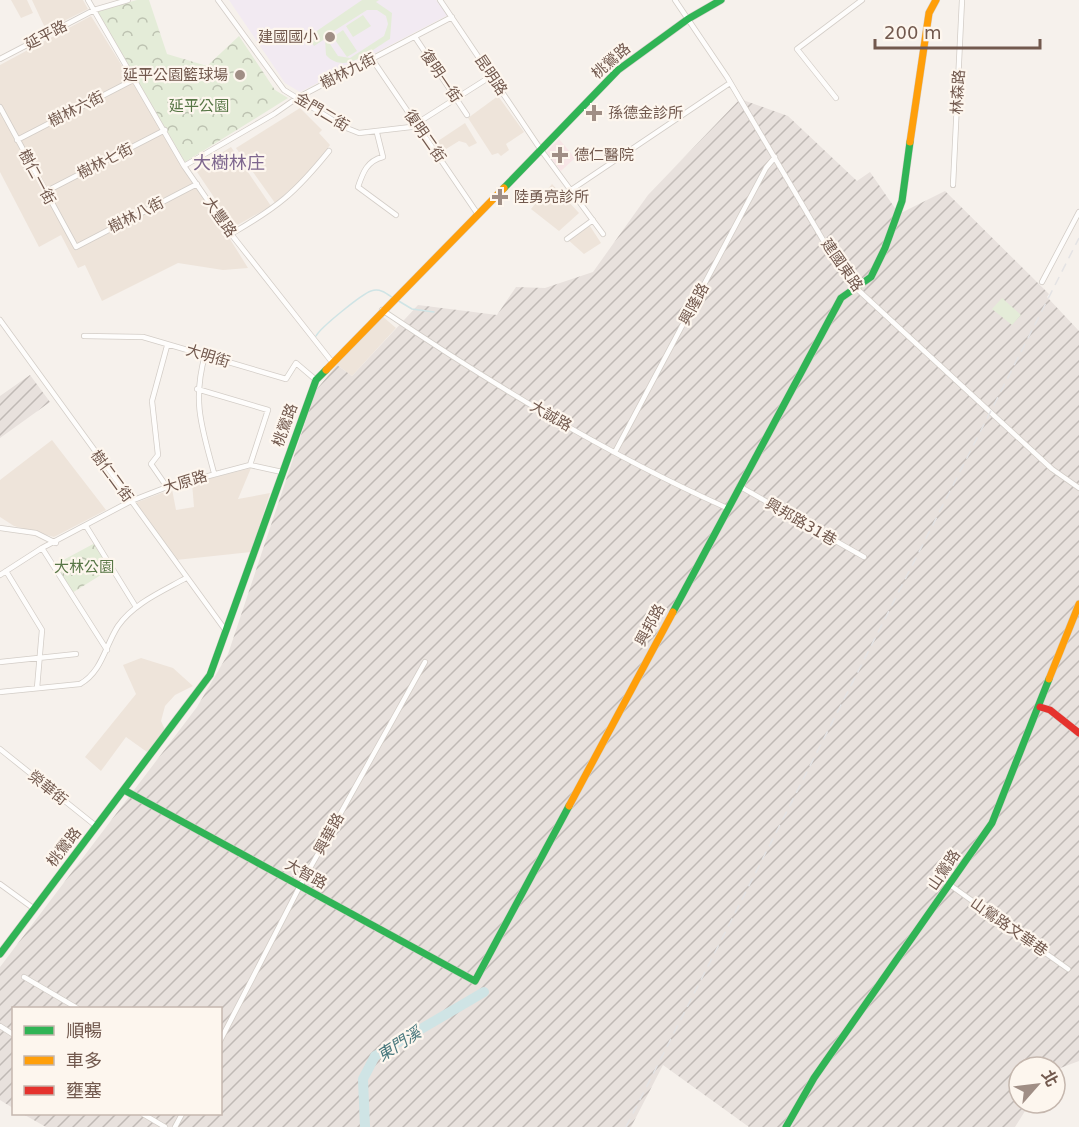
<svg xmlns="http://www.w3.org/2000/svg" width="1079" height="1127" font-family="'DejaVu Sans','Noto Sans TC',sans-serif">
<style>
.residential{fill:#eee4da}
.industrial{fill:url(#industrial-furrows)}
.education{fill:#f2eaf2}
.medical{fill:#f7e5e6}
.grass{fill:#e4ecd8;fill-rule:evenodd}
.park{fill:url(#park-crowns)}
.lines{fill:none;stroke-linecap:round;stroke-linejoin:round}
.stream{stroke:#cfe4e5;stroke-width:1.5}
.river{stroke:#cfe4e5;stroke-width:10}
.street-casing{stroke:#d3cdc7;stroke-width:6}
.fast-casing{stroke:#d5cec8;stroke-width:8}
.slow-casing{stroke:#d5cec8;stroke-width:8}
.jam-casing{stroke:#d5cec8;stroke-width:8}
.street{stroke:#fefdfc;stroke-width:4.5}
.fast{stroke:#30b455;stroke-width:7}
.slow{stroke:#ff9f0a;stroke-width:7}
.jam{stroke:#e5322d;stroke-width:7}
.rail{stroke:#e4e3e4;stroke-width:1.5;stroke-dasharray:9 6;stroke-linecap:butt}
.poi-dot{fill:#a08e85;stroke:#fdf6ee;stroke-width:2}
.labels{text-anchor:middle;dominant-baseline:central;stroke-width:4.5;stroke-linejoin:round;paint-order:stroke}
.street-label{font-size:15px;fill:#72594e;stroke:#fdf6ee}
.poi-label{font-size:15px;fill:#72594e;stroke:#fdf6ee;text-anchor:start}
.park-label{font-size:15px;fill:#587747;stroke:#fdf6ee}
.water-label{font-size:16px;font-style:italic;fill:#47777c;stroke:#fdf6ee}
.quarter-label{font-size:18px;fill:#7e668e;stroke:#fdf6ee}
</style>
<defs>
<pattern id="industrial-furrows" width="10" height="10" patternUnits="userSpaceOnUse" patternTransform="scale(1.5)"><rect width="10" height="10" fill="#e8e1dd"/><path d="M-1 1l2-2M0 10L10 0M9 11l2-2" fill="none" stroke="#c0b9b5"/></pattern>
<pattern id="park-crowns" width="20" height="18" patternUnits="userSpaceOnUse" patternTransform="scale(1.5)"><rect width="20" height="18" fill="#e4ecd8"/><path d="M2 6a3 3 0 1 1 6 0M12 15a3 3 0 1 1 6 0" fill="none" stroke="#bdc2b1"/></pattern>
</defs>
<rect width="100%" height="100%" fill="#f6f1ec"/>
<path class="residential" d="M11 0H27L33 13 21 18Z
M32 0H83L88 9 46 30Z
M91 16 248 268 223 270 178 263 102 301 85 265 78 268 61 235 39 247 0 172V65Z
M498 96 524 132 506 144 509 150 501 156 498 153 492 155 468 118Z
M300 108 322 130 319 133 330 145 312 170 275 203 236 148Z
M465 123 477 143 469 147 466 143 459 141 438 154 432 145Z
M231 147 271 206 234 227 195 169Z
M552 184 579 213 559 231 531 209Z
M588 223 601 243 584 254 567 239Z
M381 315 396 328 352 376 337 365Z
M52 440 106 510 54 537 14 526 0 517V480Z
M251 468 238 499 270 493 251 552 176 560 135 503 172 489 176 510 194 507 192 483Z
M141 658 173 668 193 686 175 695 165 706 161 721 165 730 147 752 126 737 101 771 85 757 136 694 123 665Z"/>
<path class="industrial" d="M740 99 788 116 857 181 870 172 899 214 945 191 1049 294 1047 297 1079 331V1061L1055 1070V1067H1019V1103H1030L1015 1127H749L663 1065 631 1127H46L23 1114H220V1008H14L13 1108 0 1100V967L197 707 228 654 316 390 337 365 352 376 418 305 497 315 516 287 545 288 593 272 648 195Z
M30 375 50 402 0 438V396Z"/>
<path class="education" d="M229 0H436L448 15 300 92 285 83Z"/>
<path class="medical" d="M559 139 575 158 561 171 546 152Z"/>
<path class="grass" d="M362 0H379L376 2 392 13 390 39C371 50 345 76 326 55L325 39 314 46 308 37ZM367 10H377L386 16 388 24 384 36 350 58 338 56 330 44 334 31Z
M363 15 371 26 353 37 346 26Z
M343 30 357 51 347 57 333 37Z
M1002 298 1021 315 1012 325 992 309Z"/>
<path class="park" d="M137 0H149L167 54 207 66 239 36 275 90 288 98 185 162 97 11Z
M95 543 112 568 72 593 54 565Z"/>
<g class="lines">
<path class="stream" d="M397 300 412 309 434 312
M316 336C321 327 362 294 371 291 380 288 386 293 393 298"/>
<path class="river" d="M365 1127 363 1079 375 1056 484 992"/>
<defs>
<path id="street" d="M88 0 184 166 231 234 332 362
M218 0 284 90 344 127 359 133 411 127 493 75
M440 0 541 150 603 234
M675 0 727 77 833 257 856 288 1052 469 1079 488
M415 37 467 115
M0 59 94 10 128 0
M372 59 477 213
M836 98 797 49 862 0
M0 107 76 247 197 184
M377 133 383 157C367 161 363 172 358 187L396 215
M17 140 135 79
M184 166 274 114 297 98 452 17
M953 185 962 0
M571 190 730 83
M45 192 165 130
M231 234C278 207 295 193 329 151
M567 239 593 220
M1042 282 1079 212
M382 310C492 384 606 454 727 508
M0 320 226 631
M84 336 143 337 286 379 296 363 316 380
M205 355C192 402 202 428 214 473
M197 389 268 410 250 465
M615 452 766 168 775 157
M739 486 864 557
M167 487 151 464 158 455 152 401 167 346
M86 526 136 607
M0 528 36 533 56 543
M42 548 107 650
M6 571 42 630 37 688
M0 575 42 548 131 501 167 487 250 465 282 472
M0 662 76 654
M0 692 80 684C102 672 105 646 118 626 134 603 163 591 186 578
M0 749 96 826
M0 884 33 908
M950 885 1068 969
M24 977 77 1008
M0 1026 14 1035
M220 1041 300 886 425 662
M143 1114 165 1127
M175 1127 182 1114"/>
<path id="fast" d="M504 188 618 70 688 19 721 0
M673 612 841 298 871 277 885 248 902 201 910 142
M124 790 475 981 569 806
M0 954 210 675 316 380 326 370
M786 1127 814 1078 992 823 1049 679"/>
<path id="slow" d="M910 142 929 13 936 0
M326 370 504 188
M1049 679 1079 604
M569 806 673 612"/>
<path id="jam" d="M1040 707 1050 710 1079 733"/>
</defs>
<use href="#street" class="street-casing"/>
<use href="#fast" class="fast-casing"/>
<use href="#slow" class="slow-casing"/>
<use href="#jam" class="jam-casing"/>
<use href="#street" class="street"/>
<use href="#fast" class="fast"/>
<use href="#slow" class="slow"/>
<use href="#jam" class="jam"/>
<path class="rail" d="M626 1127 1079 238"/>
</g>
<g class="poi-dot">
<circle cx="330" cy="37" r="6"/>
<circle cx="240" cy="75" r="6"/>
<path d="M591 104h6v6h6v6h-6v6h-6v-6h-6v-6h6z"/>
<path d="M557 146h6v6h6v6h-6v6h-6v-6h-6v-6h6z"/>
<path d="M497 188h6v6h6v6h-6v6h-6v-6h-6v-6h6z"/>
</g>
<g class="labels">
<g class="street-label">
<text transform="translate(46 35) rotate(-28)">延平路</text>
<text transform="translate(611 61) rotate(-41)">桃鶯路</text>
<text transform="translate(348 71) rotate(-27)">樹林九街</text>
<text transform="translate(491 75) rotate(56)">昆明路</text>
<text transform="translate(441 76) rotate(56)">復明一街</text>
<text transform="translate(958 92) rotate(-87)">林森路</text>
<text transform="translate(76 109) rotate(-27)">樹林六街</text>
<text transform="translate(322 112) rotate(31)">金門二街</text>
<text transform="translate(425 136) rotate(55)">復明二街</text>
<text transform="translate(105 161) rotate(-27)">樹林七街</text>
<text transform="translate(37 177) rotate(62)">樹仁一街</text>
<text transform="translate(136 215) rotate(-27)">樹林八街</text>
<text transform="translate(220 217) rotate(55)">大豐路</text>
<text transform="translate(842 265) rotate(55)">建國東路</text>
<text transform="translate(694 304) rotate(-62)">興隆路</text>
<text transform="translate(208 356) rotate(17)">大明街</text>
<text transform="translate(551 416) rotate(30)">大誠路</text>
<text transform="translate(285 425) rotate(-70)">桃鶯路</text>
<text transform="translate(112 476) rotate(54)">樹仁二街</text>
<text transform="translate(185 482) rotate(-17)">大原路</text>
<text transform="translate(801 522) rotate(30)">興邦路31巷</text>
<text transform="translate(650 625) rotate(-62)">興邦路</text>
<text transform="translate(48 788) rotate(39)">榮華街</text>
<text transform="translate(329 834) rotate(-61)">興華路</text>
<text transform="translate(64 847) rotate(-52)">桃鶯路</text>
<text transform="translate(944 870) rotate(-56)">山鶯路</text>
<text transform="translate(306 874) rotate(29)">大智路</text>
<text transform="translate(1009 927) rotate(35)">山鶯路文華巷</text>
</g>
<g class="poi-label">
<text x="318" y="37" text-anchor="end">建國國小</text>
<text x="228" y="75" text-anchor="end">延平公園籃球場</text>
<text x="608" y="113">孫德金診所</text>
<text x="574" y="155">德仁醫院</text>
<text x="514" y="197">陸勇亮診所</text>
</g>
<g class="park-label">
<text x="199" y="106">延平公園</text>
<text x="84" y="567">大林公園</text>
</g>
<g class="water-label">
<text transform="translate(399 1044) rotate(-33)">東門溪</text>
</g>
<g class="quarter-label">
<text x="229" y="162">大樹林庄</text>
</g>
</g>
<rect x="12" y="1007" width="210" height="108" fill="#fdf6ee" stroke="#c5b7ae" stroke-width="1.5"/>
<rect x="24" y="1026" width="30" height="9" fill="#30b455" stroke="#c5b7ae" stroke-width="1.5"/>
<text x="66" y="1037" font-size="18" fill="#72594e">順暢</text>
<rect x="24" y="1056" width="30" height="9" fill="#ff9f0a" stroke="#c5b7ae" stroke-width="1.5"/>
<text x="66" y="1067" font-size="18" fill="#72594e">車多</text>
<rect x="24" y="1086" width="30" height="9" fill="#e5322d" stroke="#c5b7ae" stroke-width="1.5"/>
<text x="66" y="1097" font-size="18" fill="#72594e">壅塞</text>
<g transform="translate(1037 1085) rotate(62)"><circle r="28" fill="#fdf6ee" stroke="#c5b7ae" stroke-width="1.5"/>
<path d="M0-4.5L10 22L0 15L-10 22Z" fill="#a08e85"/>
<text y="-9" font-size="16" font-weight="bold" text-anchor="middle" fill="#72594e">北</text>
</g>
<path d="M875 39v9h165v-9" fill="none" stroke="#72594e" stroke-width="3"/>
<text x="884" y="39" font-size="18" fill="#72594e" stroke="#fdf6ee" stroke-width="4.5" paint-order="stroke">200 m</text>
</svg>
